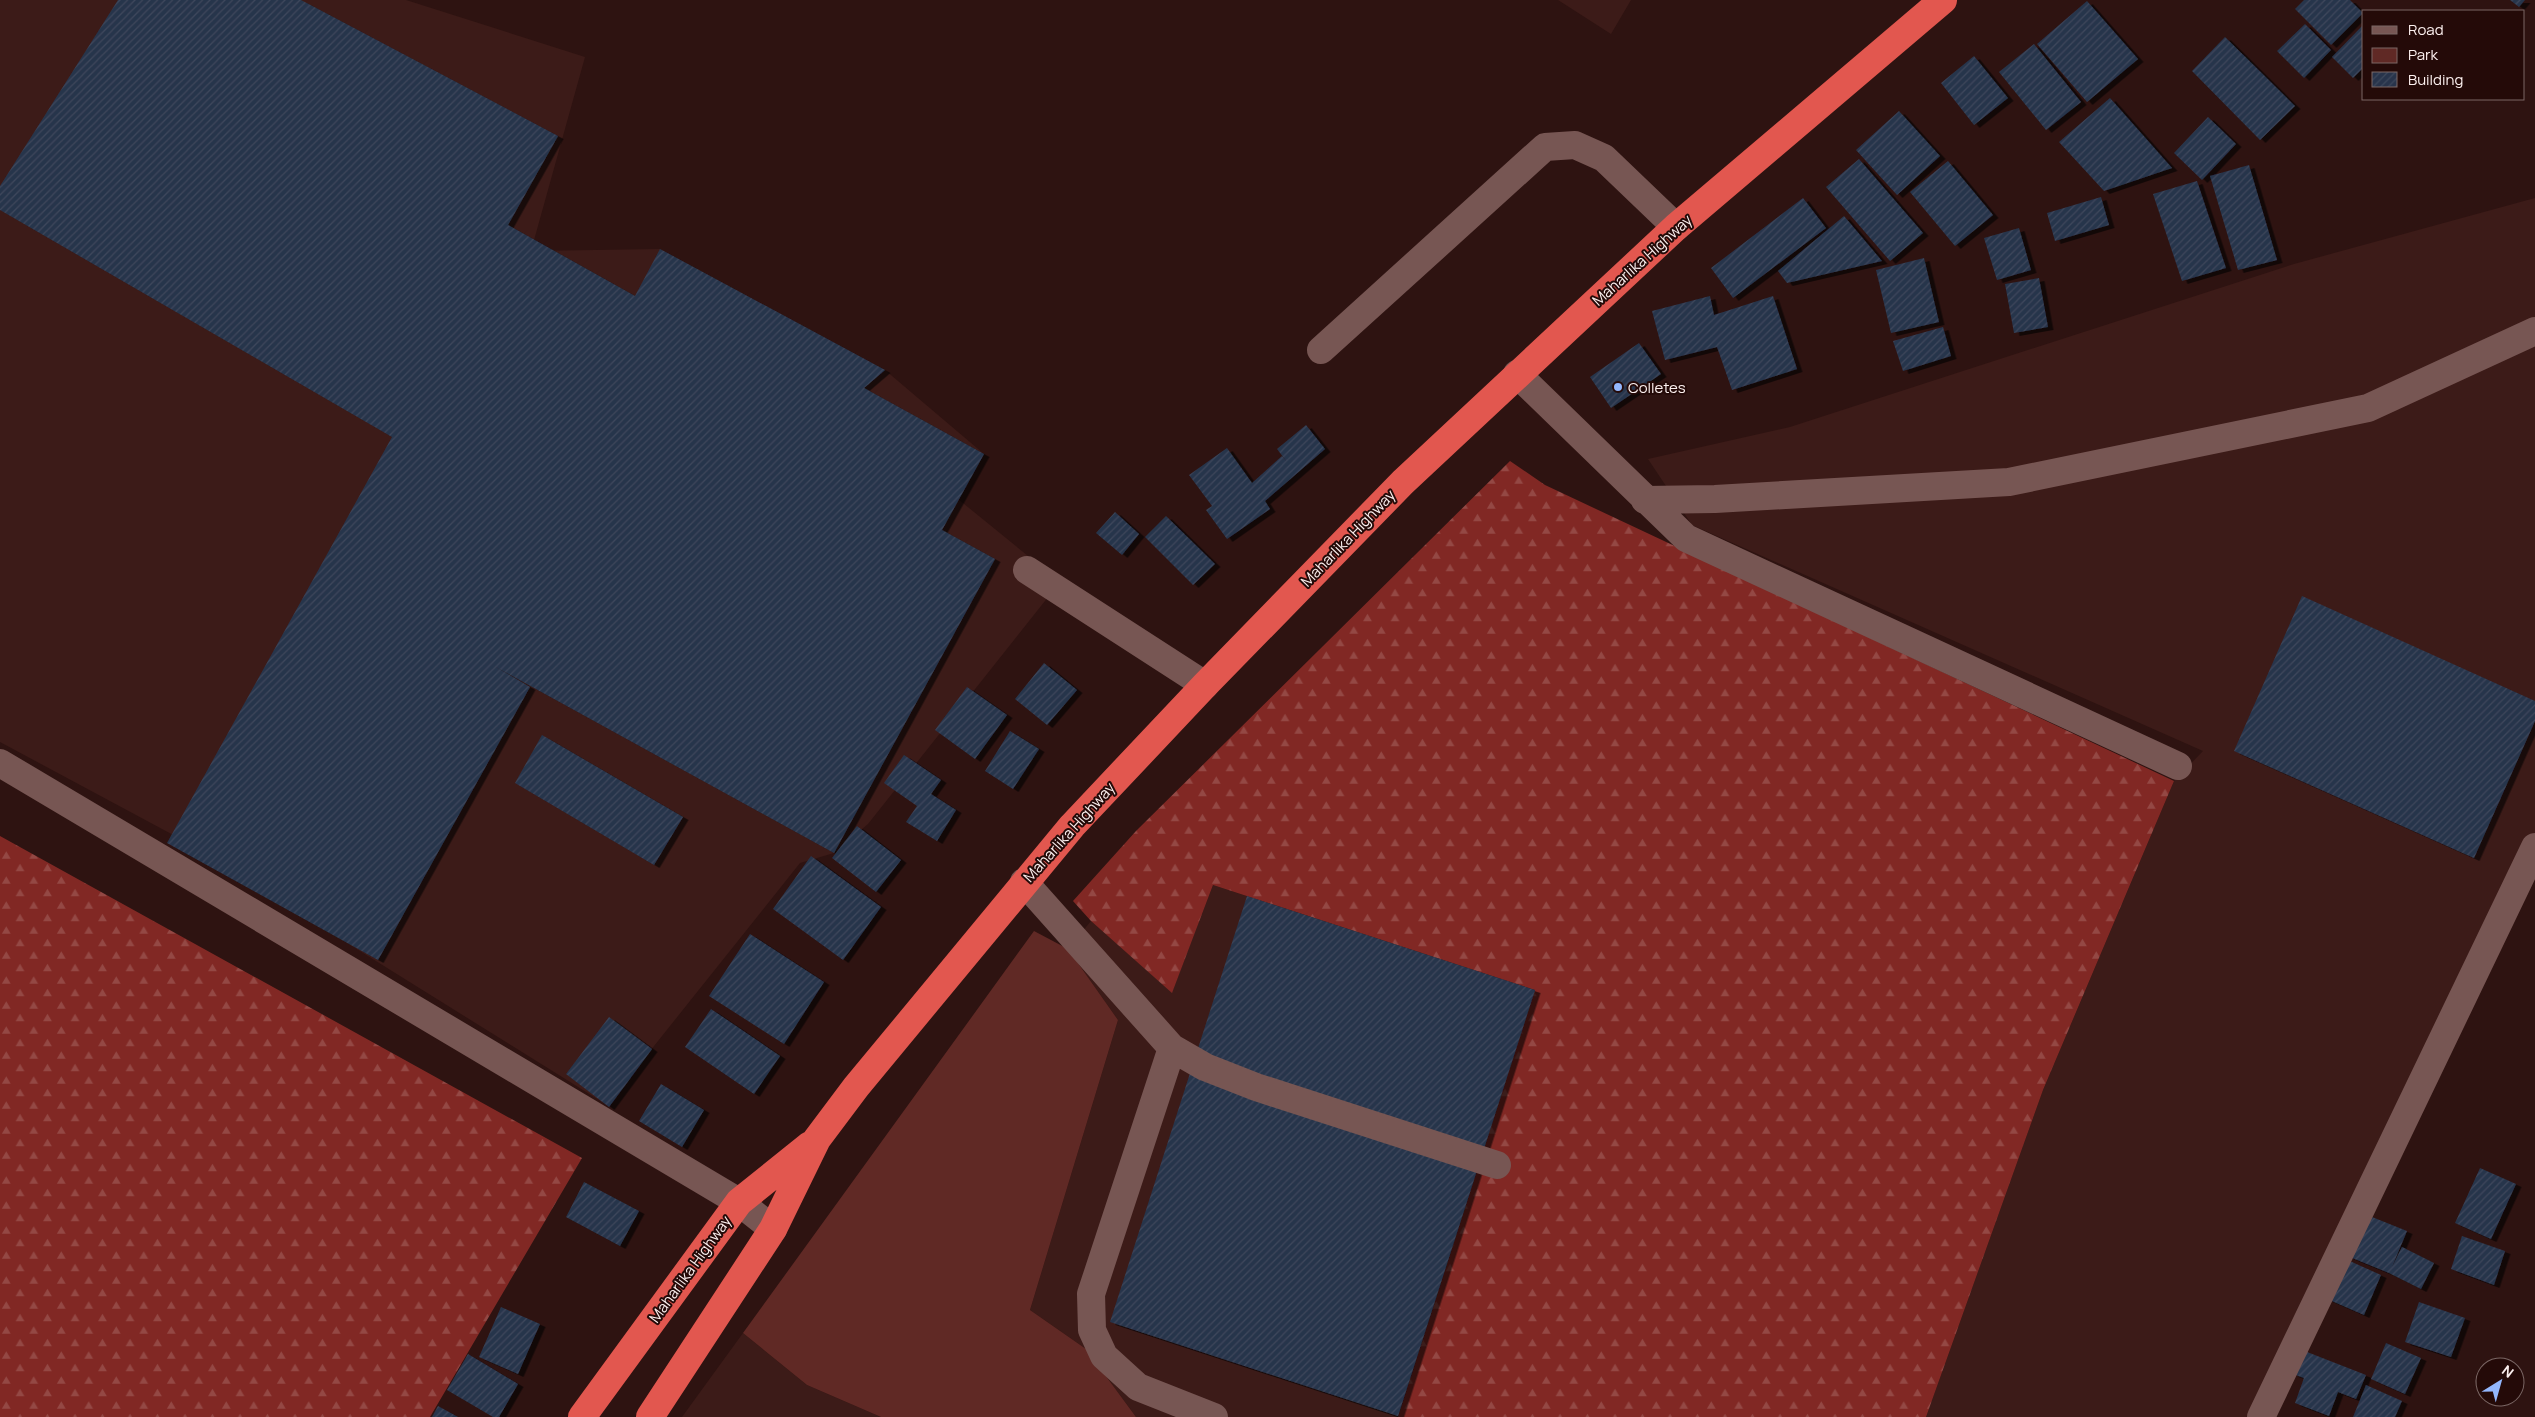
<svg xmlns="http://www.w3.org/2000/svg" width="2535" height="1417" font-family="Manrope,sans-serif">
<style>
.built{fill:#3c1b18}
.green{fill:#602925}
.forest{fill:url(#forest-firs)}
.building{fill:url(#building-hatch);filter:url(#shadow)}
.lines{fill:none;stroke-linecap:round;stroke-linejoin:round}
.minor{stroke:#775653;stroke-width:28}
.highway{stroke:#e2574f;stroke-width:28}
.poi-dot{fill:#93b7fd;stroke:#240a08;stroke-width:2}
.labels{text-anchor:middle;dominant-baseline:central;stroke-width:4;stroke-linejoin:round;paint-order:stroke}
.street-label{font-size:15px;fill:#fcf0ef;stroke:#240a08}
.poi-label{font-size:15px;fill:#fcf0ef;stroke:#240a08;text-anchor:start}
</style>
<defs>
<pattern id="forest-firs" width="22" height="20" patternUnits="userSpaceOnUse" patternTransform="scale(1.25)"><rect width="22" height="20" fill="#812824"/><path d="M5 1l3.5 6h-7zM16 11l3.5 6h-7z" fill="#944844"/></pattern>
<pattern id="building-hatch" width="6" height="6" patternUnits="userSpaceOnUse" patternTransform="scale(1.25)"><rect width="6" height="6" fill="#28344b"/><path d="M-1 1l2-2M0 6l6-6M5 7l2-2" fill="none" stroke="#3d485c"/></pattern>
<filter id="shadow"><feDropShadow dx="5.5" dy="3" stdDeviation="0" flood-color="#0009"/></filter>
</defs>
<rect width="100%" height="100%" fill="#2e1311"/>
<path class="built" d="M0 0H406L585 57 531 251 660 249 885 370 984 454 958 499 1060 582 868 824 834 853 800 863 607 1105 177 837 0 742Z
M1558 0H1631L1611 34Z
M2535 198V837L2255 1417H1926L2043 1090 2174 781 2203 751 1692 525 1648 459 1790 427 2294 264Z
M1213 885 1535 990 1398 1417H1136L1086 1349 1030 1310 1118 1020 1068 949 1091 921 1172 992Z
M743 1333 807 1385 881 1417H682Z"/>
<path class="green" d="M1034 931 1068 949 1118 1020 1030 1310 1086 1349 1136 1417H881L807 1385 743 1333Z"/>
<path class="forest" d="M1510 461 1545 485 2174 781 2043 1090 1926 1417H1398L1535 990 1213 885 1172 993 1091 921 1073 901 1136 831Z
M0 836 582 1158 430 1417H0Z"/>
<path class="building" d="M118 0H301L558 136 508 225 635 296 660 249 885 370 864 388 984 454 942 530 995 559 834 853 494 666 530 687 378 960 167 843 392 437 0 210V186Z
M2304 0H2350L2363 13 2331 45 2295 9Z
M2510 0H2525L2519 7Z
M2087 1 2138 59 2087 102 2037 44Z
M2305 24 2331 50 2304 78 2277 51Z
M2364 24V67L2353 78 2332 57Z
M2225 37 2295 106 2260 140 2192 71Z
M2034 44 2081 102 2046 130 1999 72Z
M1974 56 2008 98 1974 125 1941 83Z
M2110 98 2172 168 2104 191 2059 142Z
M1899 111 1940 156 1897 195 1856 150Z
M2208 117 2236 144 2202 180 2174 153Z
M1859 159 1923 233 1890 261 1826 187Z
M1948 161 1993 215 1955 246 1910 192Z
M2249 165 2277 260 2238 270 2210 176Z
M2197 181 2226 268 2182 281 2153 194Z
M2101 197 2109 225 2055 241 2047 213Z
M1803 198 1826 228 1733 298 1711 268Z
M1844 216 1882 261 1787 283 1778 271Z
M2019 228 2031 270 1997 280 1984 238Z
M1924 258 1939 322 1891 333 1876 270Z
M2039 278 2048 327 2014 333 2005 284Z
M1710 296 1714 315 1773 296 1797 369 1732 390 1717 347 1665 360 1652 311Z
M1943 327 1951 356 1903 371 1893 341Z
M1639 343 1661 374 1611 408 1590 377Z
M1306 425 1325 449 1265 501 1270 509 1227 539 1206 510 1212 506 1189 475 1227 448 1252 483 1282 456 1287 462 1277 449Z
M1115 512 1139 534 1122 555 1096 533Z
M1166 516 1215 564 1193 585 1145 537Z
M2302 596 2535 701V721L2474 858 2234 751Z
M1044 663 1077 690 1047 725 1015 699Z
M967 687 1007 715 975 759 935 730Z
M1010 731 1039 749 1013 789 985 771Z
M542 735 683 817 654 865 515 783Z
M904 755 941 780 931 794 956 810 937 841 906 822 917 806 884 783Z
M857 826 901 860 876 892 832 858Z
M811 856 881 907 843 960 773 909Z
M1247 896 1535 990 1398 1416 1110 1322Z
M750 934 824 982 784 1044 709 996Z
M711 1009 780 1056 754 1094 685 1047Z
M609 1017 652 1049 609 1107 566 1074Z
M661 1084 704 1110 682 1147 639 1121Z
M2480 1168 2516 1184 2491 1239 2455 1223Z
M584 1182 639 1211 620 1246 566 1217Z
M2362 1213 2407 1231 2392 1267 2402 1247 2434 1263 2421 1289 2389 1273 2345 1255Z
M2462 1236 2505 1251 2494 1285 2451 1269Z
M2343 1258 2381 1275 2364 1315 2325 1298Z
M2419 1302 2465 1318 2451 1357 2405 1342Z
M501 1307 540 1324 518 1374 479 1357Z
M2386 1343 2421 1358 2405 1394 2371 1379Z
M2302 1350 2366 1375 2356 1399 2338 1392 2329 1416 2295 1403 2304 1378 2293 1374Z
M468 1354 518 1384 499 1417H493L447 1390Z
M2366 1385 2402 1401 2395 1417H2353Z
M438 1406 458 1417H432Z"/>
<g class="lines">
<path class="minor" d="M1321 350 1545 147 1575 145 1604 158 1676 227
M1517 374 1686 538 2178 766
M1645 500 1715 499 2009 482 2368 408 2535 331
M1027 570 1205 685
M0 763 739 1202 773 1229
M1024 882 1172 1048 1205 1067 1256 1087 1497 1165
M1172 1048 1091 1294 1092 1330 1104 1356 1138 1387 1214 1417
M2261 1417 2535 847"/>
<path class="highway" d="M582 1417 739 1202 810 1145
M650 1417 773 1229 817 1139 856 1087 1072 826 1205 685 1403 482 1676 227 1943 0"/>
</g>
<circle class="poi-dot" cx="1618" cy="387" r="5"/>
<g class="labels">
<g class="street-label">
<text transform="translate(1642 260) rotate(-42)">Maharlika Highway</text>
<text transform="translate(1348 538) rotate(-46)">Maharlika Highway</text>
<text transform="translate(1069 832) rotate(-48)">Maharlika Highway</text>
<text transform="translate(690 1269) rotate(-54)">Maharlika Highway</text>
</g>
<g class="poi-label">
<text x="1628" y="387">Colletes</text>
</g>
</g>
<rect x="2362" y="10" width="162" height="90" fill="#240a08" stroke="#7a6664"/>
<rect x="2372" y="26" width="25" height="8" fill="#775653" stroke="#7a6664"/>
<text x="2408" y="35" font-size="15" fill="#fcf0ef">Road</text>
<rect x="2372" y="48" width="25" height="15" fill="#602925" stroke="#7a6664"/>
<text x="2408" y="60" font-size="15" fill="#fcf0ef">Park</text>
<rect x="2372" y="72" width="25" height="15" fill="url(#building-hatch)" stroke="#7a6664"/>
<text x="2408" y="85" font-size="15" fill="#fcf0ef">Building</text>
<g transform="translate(2500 1382) rotate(37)"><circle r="24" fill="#240a08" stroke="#7a6664"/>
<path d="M0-4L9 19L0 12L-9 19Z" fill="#93b7fd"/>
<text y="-8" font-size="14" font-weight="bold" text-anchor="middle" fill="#fcf0ef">N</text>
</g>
</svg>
